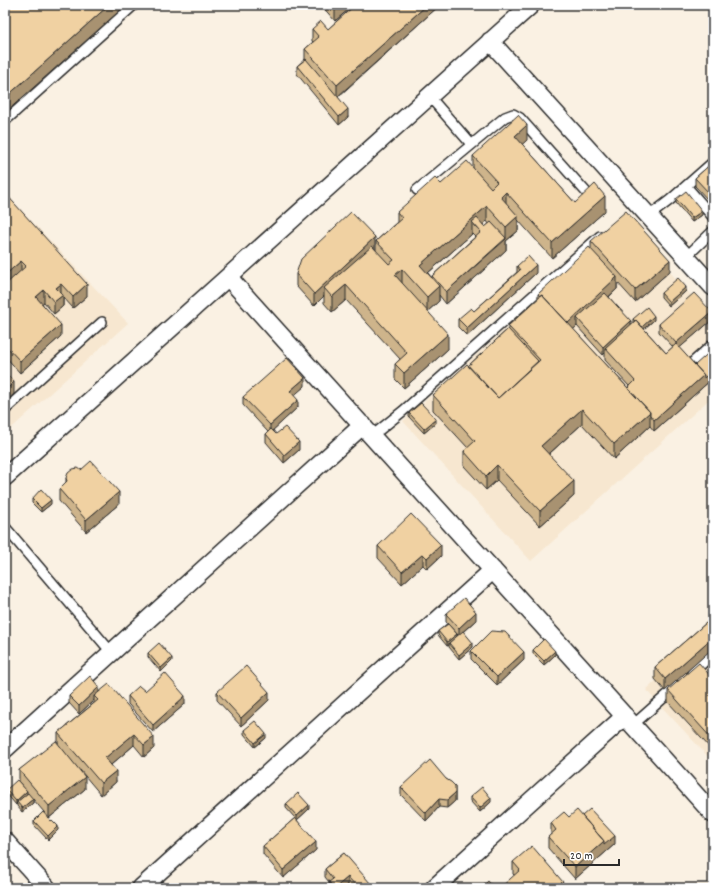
<svg xmlns="http://www.w3.org/2000/svg" width="718" height="893" font-family="Dekko,sans-serif">
<style>
.built{fill:#f7e7d0}
.lines{fill:none;stroke-linecap:round;stroke-linejoin:round}
.lane-casing{stroke:#2b2b2b;stroke-width:12}
.street-casing{stroke:#2b2b2b;stroke-width:20}
.lane{stroke:#fff;stroke-width:9}
.street{stroke:#fff;stroke-width:17}
.wall{fill:#ceb48b;stroke:#2b2b2b;fill-rule:evenodd}
.shaded-wall{fill:#a89271;stroke:#2b2b2b}
.building{fill:#f0d1a2;stroke:#2b2b2b}
</style>
<rect width="100%" height="100%" fill="#faf1e3"/>
<filter id="ink" filterUnits="userSpaceOnUse"><feTurbulence type="fractalNoise" baseFrequency=".025" numOctaves="2"/><feDisplacementMap in="SourceGraphic" scale="8" xChannelSelector="R" yChannelSelector="G"/><feConvolveMatrix kernelMatrix="1 2 1 2 8 2 1 2 1" color-interpolation-filters="sRGB"/></filter>
<g filter="url(#ink)">
<path class="built" d="M5 193 128 323 5 434Z
M624 222 713 319V396L531 561 403 421Z
M713 628V762L646 690Z"/>
<g class="lines">
<defs>
<path id="lane" d="M429 96 471 144
M5 121 134 5
M686 186 713 217
M417 190 505 117 513 114 520 118 587 193
M649 216 670 200 713 162
M686 257 713 231
M693 362 713 344
M5 410 102 322
M372 436 403 411 600 236
M5 527 112 653
M692 673 713 654
M633 725 677 686"/>
<path id="street" d="M490 41 713 287
M228 277 713 814
M5 477 531 5
M5 749 363 425
M5 841 47 888
M141 888 493 570
M434 888 625 716"/>
</defs>
<use href="#lane" class="lane-casing"/>
<use href="#street" class="street-casing"/>
<use href="#lane" class="lane"/>
<use href="#street" class="street"/>
</g>
<path class="wall" d="M321 5H440L338 97 348 117 339 125 297 74V66L305 59V49L313 42 312 41V29H328L350 10 349 9 335 21Z
M527 140 522 144 575 203 605 211 552 258 518 220V231L506 241V250L446 304 439 295V301L428 311 448 349 404 388 395 379V364L400 359 346 300 332 312 324 303V296L314 306 296 286V274L375 248 376 251V241L397 222V212L441 184 473 168V156ZM487 221 489 224 485 227 483 224ZM472 234 475 237 432 276V278L428 273Z
M713 162V197L709 201 695 186V178Z
M5 193 87 296 73 308 63 297V306L54 314 44 302 42 303 61 336 20 373 5 356Z
M676 199 702 215 692 222 676 203Z
M591 241 670 271 635 302 617 282V289L609 297 631 324 633 323V319L654 320 644 329 666 353 673 347 659 332V324L712 320 679 348 695 365 713 378 654 431 650 426 614 459 582 424 549 454 574 496 540 526 497 480 486 490 464 466V451L468 448 433 410V395L468 366 508 329V326L538 298V294L591 250ZM577 326 603 355 605 353V360L629 386 628 388 573 329Z
M517 266 536 273 467 336 458 327V319L474 311 517 272Z
M686 291 669 306 661 297V293Z
M305 386 293 395 298 407 273 430 276 434 299 450 284 463 266 442V434L268 432 243 405V397Z
M409 413 436 423 424 433 409 417Z
M66 478 119 504 86 532 59 501V489L66 483Z
M32 499 51 504 41 512 32 503Z
M378 546 441 556 427 569 423 565 402 584 378 558Z
M446 614 476 620 463 632 473 647 459 659 449 647V645L447 646 438 635V631L457 636 458 635 446 622Z
M713 617 665 691 655 679V667Z
M533 650 555 655 544 665 533 654Z
M471 651 524 660 497 685 471 659Z
M148 653 172 661 161 672 148 657Z
M713 679V751L668 702V690Z
M99 691 154 748 144 757 134 745 111 765 116 782 101 795 80 770 85 789 49 818 33 799V803L22 812 17 806V804L16 805 6 793V790L23 787 19 782V770L58 744V733L94 703V700L79 714 69 703V696Z
M145 691 185 704 153 732 128 704V696Z
M217 692 269 700 241 726 217 700Z
M244 730 266 738 255 747 244 734Z
M446 779 455 786V801L447 808 439 807 426 821 401 795V787Z
M470 797 491 802 480 812 470 801Z
M286 804 309 809 297 820 316 850 283 878 263 854V846L295 818 286 808Z
M582 816 615 844 575 879 548 848V837L551 834V823L569 817Z
M34 821H51L58 830 48 840 34 825Z
M344 853 371 888H351L348 885 344 888H329V882L325 877V869Z
M513 862 563 888 514 875 513 874Z"/>
<path class="shaded-wall" d="M109 5H126L5 113V98Z
M340 5H349V9L335 21V10Z
M427 5H440L337 97V85Z
M348 109V117L339 125V117Z
M527 125V140L515 151V136Z
M713 190V197L709 201V193Z
M506 192V207L501 197Z
M605 196V211L552 258V243Z
M487 206V221L478 229 472 222V234L420 280V265Z
M702 211V215L692 222V218Z
M518 216V231L506 241V250L446 304V292L506 239V227Z
M375 237V248L328 292 324 288V296L314 306V294Z
M670 260V271L635 302V290Z
M21 261V272L6 285V274Z
M536 265V273L467 336V328Z
M402 269V284L395 275Z
M617 277V289L581 322 577 318V326L566 336V324Z
M61 284V295L56 288Z
M87 284V296L73 308V297Z
M346 285V300L332 312V297Z
M439 286V301L427 312V297Z
M686 287V291L669 306V302Z
M44 290V302L36 308V297Z
M63 295V306L54 314V302Z
M712 312V320L676 351V343Z
M654 316V320L640 332V328Z
M631 321V329L605 348V353L603 355V347Z
M61 325V336L20 373V361Z
M448 334V349L404 388V373Z
M713 370V378L654 431V420L704 375Z
M305 378V386L290 399V391Z
M14 382V394L5 402V391Z
M298 400V407L270 433V425Z
M582 409V424L541 461V446Z
M650 412V426L614 459V444Z
M436 419V423L424 433V429Z
M299 442V450L284 463V455Z
M497 465V480L486 490V476Z
M574 481V496L540 526V511Z
M119 492V504L86 532V520Z
M51 500V504L41 512V508Z
M441 545V556L427 569V558Z
M423 554V565L402 584V572Z
M7 596V607L5 609V597Z
M476 612V620L459 635V628Z
M457 634V638L449 643V645L447 646V642Z
M713 637V648L665 691V679Z
M473 643V647L459 659V655Z
M555 651V655L544 665V661Z
M524 652V660L497 685V677Z
M172 658V661L161 672V668Z
M99 687V695L94 696V700L79 714V706Z
M269 692V700L241 726V718Z
M185 696V704L153 732V725Z
M134 734V745L105 770V758Z
M266 734V738L255 747V743Z
M154 737V748L144 757V745Z
M116 771V782L101 795V783Z
M85 777V789L49 818V806Z
M27 791V795L17 802 16 805V801Z
M455 793V801L447 808V800Z
M491 798V802L480 812V808Z
M33 799V803L22 812V808Z
M439 799V807L426 821V813Z
M309 805V809L297 820V816Z
M58 826V830L48 840V836Z
M615 836V844L575 879V867L604 841Z
M316 842V850L283 878V870Z
M348 877V885L344 888H335Z
M563 882V888H557V886Z
M371 884V888H367Z"/>
<path class="building" d="M11 5H109L5 98V10Z
M331 5H340L335 10Z
M355 5H427L337 85 305 49 319 37 312 29 321 21 328 29Z
M306 59 348 109 339 117 297 66Z
M518 115 527 125 515 136 575 203 595 184 605 196 552 243 506 192 501 197 518 216 506 227 487 206 420 265 439 286 427 297 402 269 395 275 448 334 404 373 395 364 407 353 346 285 332 297 324 288 372 246 389 264 394 260 376 241 402 218 397 212 435 178 441 184 467 161 491 188 497 182 473 156Z
M713 162V190L709 193 695 178Z
M686 191 702 211 692 218 676 199Z
M5 193 87 284 73 297 61 284 56 288 63 295 54 302 44 290 36 297 61 325 20 361 5 345V285L26 266 21 261 6 274 5 272Z
M626 211 670 260 635 290 591 241Z
M351 212 375 237 314 294 296 274 301 259Z
M477 218 485 227 491 222 506 238 446 292 432 276 481 232 472 222Z
M589 247 617 277 568 323 542 295 540 296 538 294Z
M528 256 536 265 467 328 458 319 471 308 474 311 520 270 517 266Z
M678 278 686 287 669 302 661 293Z
M605 293 631 321 603 347 577 318Z
M694 293 712 312 676 343 659 324Z
M542 295 650 412 614 444 582 409 541 446 574 481 540 511 497 465 486 476 464 451 475 441 433 395 467 364 498 398 540 360 508 326Z
M647 307 654 316 642 327 636 320 635 321 633 319Z
M636 320 666 353 676 344 704 375 654 420 650 415V412L628 388 635 381 605 348Z
M508 329 538 361 498 398 468 366Z
M713 349V370L704 378V375L695 365Z
M287 358 305 378 290 391 298 400 270 425 243 397Z
M5 372 14 382 5 391Z
M421 403 436 419 424 429 409 413Z
M285 427 299 442 284 455 266 434 271 429 276 434Z
M91 461 119 492 86 520 59 489 67 481 66 478 68 473 73 469 78 468 81 470Z
M41 489 51 500 41 508 32 499Z
M411 514 441 545 427 558 423 554 402 572 378 546Z
M464 598 476 612 459 628 446 614Z
M713 617V637L665 679 655 667Z
M448 624 457 634 447 642 438 631Z
M463 631 473 643 459 655 449 643Z
M491 631 505 632 524 652 497 677 471 651Z
M544 639 555 651 544 661 533 650Z
M159 643 172 658 161 668 148 653Z
M699 663 713 679V740L668 690Z
M246 666 269 692 241 718 217 692Z
M165 673 185 696 153 725 128 696 139 686 145 691Z
M90 676 99 687 79 706 69 696Z
M109 684 154 737 144 745 134 734 105 758 116 771 101 783 58 733 98 700 94 696Z
M255 721 266 734 255 743 244 730Z
M56 741 85 777 49 806 19 770Z
M430 760 446 779 451 782 455 786V793L447 800 439 799 426 813 401 787Z
M17 780 27 791 16 801 6 790Z
M482 787 491 798 480 808 470 797Z
M28 793 33 799 22 808 17 802Z
M298 793 309 805 297 816 286 804Z
M590 809 615 836 604 845V841L582 816Z
M577 810 604 841 575 867 548 837 556 830 551 823 564 812 569 817Z
M43 812 51 821 52 820 58 826 48 836 34 821Z
M295 818 316 842 283 870 263 846Z
M532 846 563 882 557 886 559 888H500L520 870 513 862Z
M344 853 371 884 367 888H358L348 877 335 888H334L329 882 333 879 325 869Z
M488 881 494 888H481Z"/>
</g>
<rect width="718" height="893" fill="none" stroke="#fff" stroke-width="20"/>
<rect x="10" y="10" width="698" height="873" fill="none" stroke="#2b2b2b" stroke-width="1.5" filter="url(#ink)"/>
<path d="M564 859v6h55v-6" fill="none" stroke="#2b2b2b" stroke-width="2"/>
<text x="570" y="859" font-size="12" fill="#2b2b2b" stroke="#ffffff" stroke-width="3" paint-order="stroke">20 m</text>
</svg>
